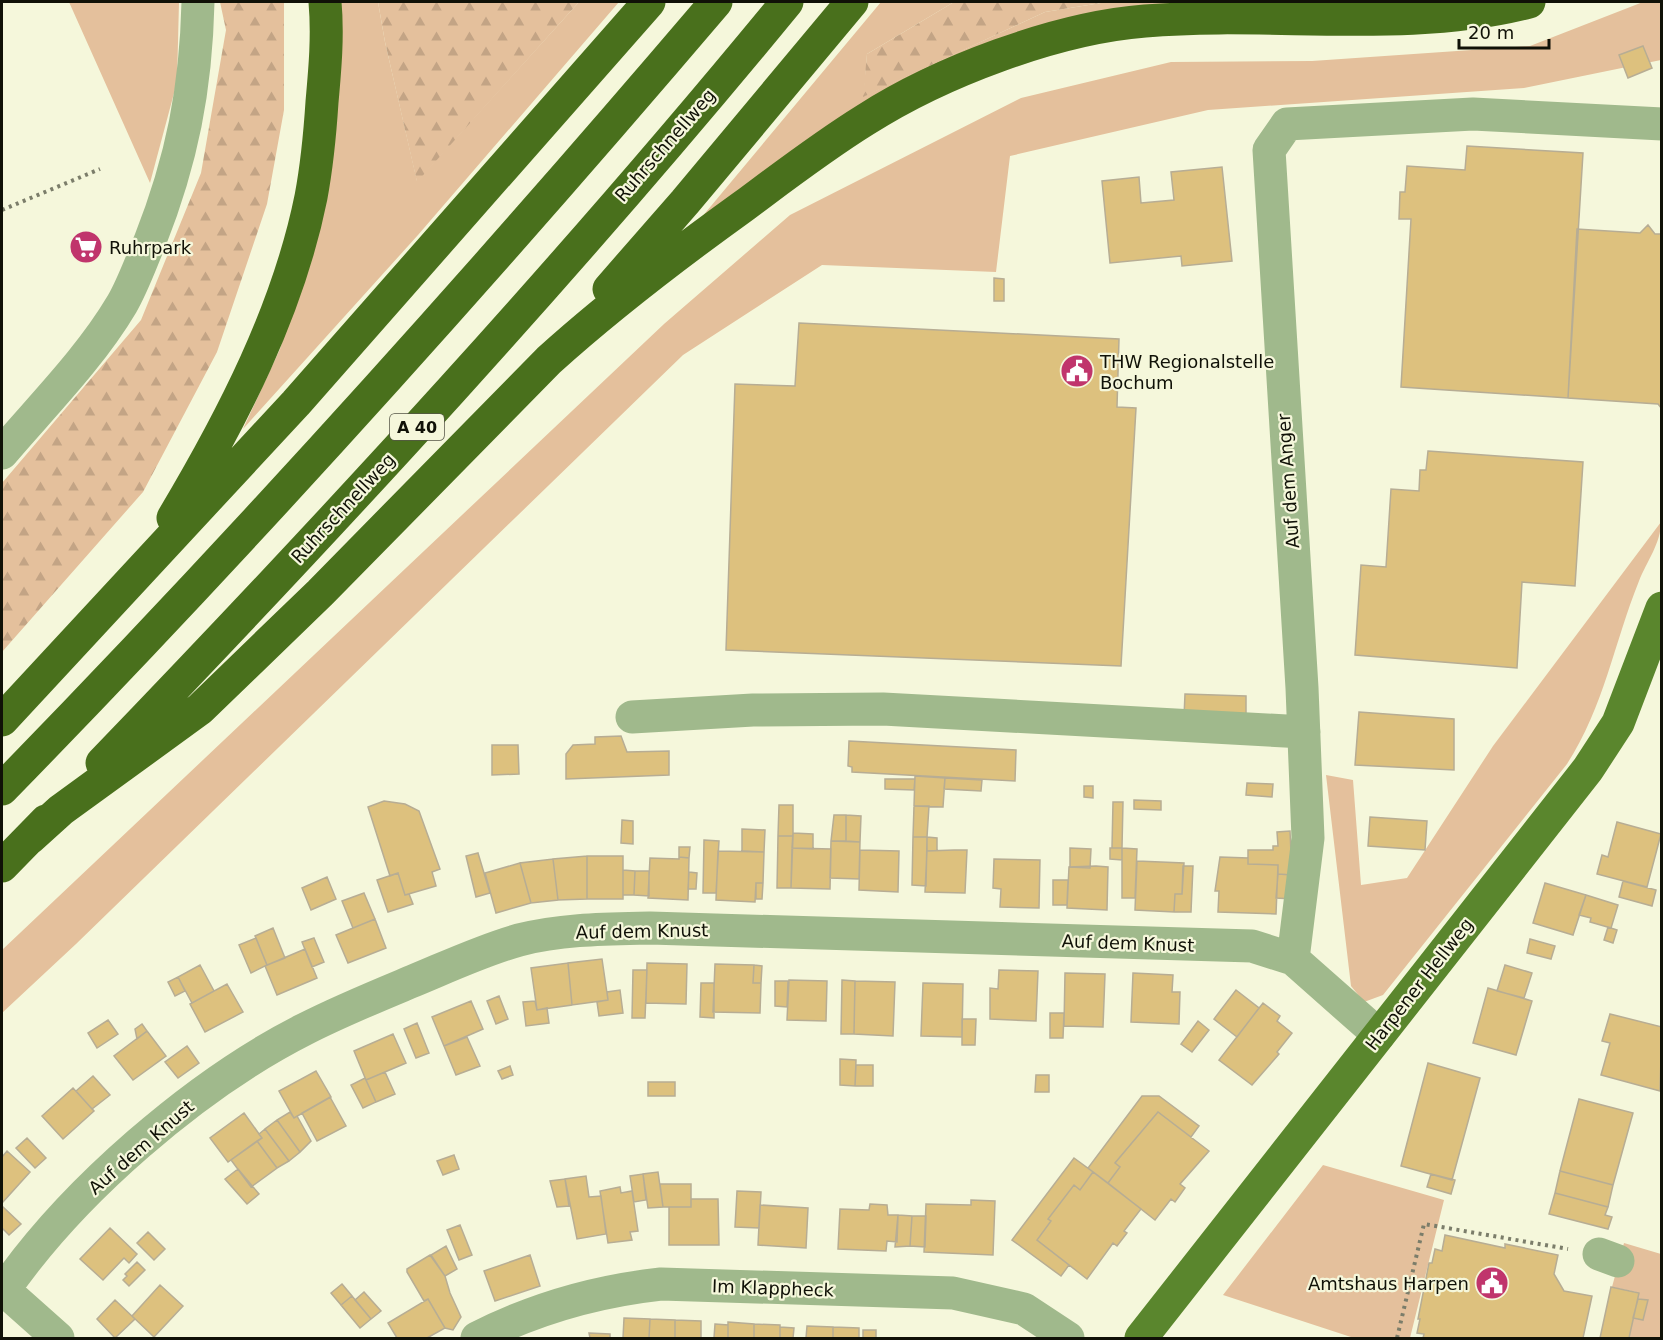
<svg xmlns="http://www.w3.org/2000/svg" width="1663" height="1340" font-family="'DejaVu Sans',sans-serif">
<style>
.grass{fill:#e4c09c}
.forest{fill:url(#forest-firs)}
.building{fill:#ddc17e;stroke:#b7ad94;stroke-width:1.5}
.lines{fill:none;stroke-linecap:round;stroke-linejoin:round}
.path{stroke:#7b7d6a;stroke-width:4;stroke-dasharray:3 4.5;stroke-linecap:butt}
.minor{stroke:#a0b98c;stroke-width:33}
.major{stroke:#5a862d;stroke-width:33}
.highway{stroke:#49701c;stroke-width:33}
.labels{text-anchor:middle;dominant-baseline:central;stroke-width:4.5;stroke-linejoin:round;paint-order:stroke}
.shield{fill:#f5f7db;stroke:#555647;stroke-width:1.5}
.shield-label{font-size:16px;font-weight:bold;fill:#101107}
.street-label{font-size:18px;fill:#101107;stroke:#f5f7db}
.poi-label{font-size:18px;fill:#101107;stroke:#f5f7db;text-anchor:start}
</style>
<defs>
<pattern id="forest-firs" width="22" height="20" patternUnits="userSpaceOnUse" patternTransform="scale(1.5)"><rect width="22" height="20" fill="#e4c09c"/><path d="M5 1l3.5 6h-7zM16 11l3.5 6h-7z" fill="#c3a485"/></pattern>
</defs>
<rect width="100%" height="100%" fill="#f5f7db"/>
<path class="grass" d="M69 2H179L177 82 150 183Z
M338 2H378L385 42 417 181 579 2H619L418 235 243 429 280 349 306 264Z
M881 2H954L867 54 864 96 1045 12 1107 2H1448L1071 21 701 218Z
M1643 2H1661V60L1524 88 1208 110 1010 156 996 272 822 265 683 355 76 944 2 1013V950L664 324 790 215 1021 98 1171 62 1312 61 1530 46Z
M1661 522C1661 543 1647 561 1639 581 1614 643 1604 707 1567 764L1383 995 1364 1002 1351 986 1326 775 1353 780 1361 885 1407 878 1493 746Z
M1323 1165 1444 1200 1410 1338H1354L1223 1295Z
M1624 1243 1661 1254V1338H1627L1636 1292 1612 1287Z"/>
<path class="forest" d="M220 2H284V110L267 204 217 352 143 492 2 652V483L141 320 201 173 226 30Z
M378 2H579L417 182 385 42Z
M954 2H1107L1045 12 863 97 867 54Z"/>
<path class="building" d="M1643 46 1652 68 1628 78 1619 55Z
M1467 146 1583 153 1568 398 1401 387 1411 219H1399L1400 192H1405L1407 166 1465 170Z
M1222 167 1232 261 1182 266 1181 256 1110 263 1102 181 1139 177 1141 203 1174 200 1171 172Z
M1648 225 1655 234H1662V409L1658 404 1568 398 1577 229 1640 233Z
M994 278 1004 279V301H994Z
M799 323 1119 339 1117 407 1136 408 1121 666 726 650 735 384 795 386Z
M1428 451 1583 462 1575 586 1522 582 1517 668 1355 655 1361 565 1386 567 1391 489 1419 491 1420 470H1426Z
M1185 694 1246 696V720L1184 717Z
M1359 712 1454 719V770L1355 765Z
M621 736 627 752 669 751V775L566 779V754L573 745 595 744V737Z
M849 741 1016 750 1015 781 852 772V767L848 766Z
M492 745H518L519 774 492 775Z
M915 776 945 778 943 807 914 806Z
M945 778 982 780 981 791 944 789Z
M885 779H915L914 790 885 789Z
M1247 783 1273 784 1272 797 1246 795Z
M1084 786H1093V798L1084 797Z
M1134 800 1161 801V810L1134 809Z
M384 801 405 804 419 811 440 869 432 872 436 886 405 895 398 873 390 876 368 807Z
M1113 802H1123L1122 848H1112Z
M779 805H793V836H778Z
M914 806H929L927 837H913Z
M834 815H846V841H831Z
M846 815 861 816 860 842 846 841Z
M1370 817 1427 821 1425 850 1368 846Z
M622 820 633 821V844L621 843Z
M1617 822 1661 834 1647 887 1597 874 1602 855 1608 857Z
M742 829 765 830 764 852 742 851Z
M1290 831 1292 875 1278 874V865L1248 864V850H1273V846H1278L1277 832Z
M793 833 813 834V849L792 848Z
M778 836H793L791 888H777Z
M913 837H927L926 886 912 885Z
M927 837 937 838V851H927Z
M704 840 719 841 716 893H703Z
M831 841 860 842 859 879 830 878Z
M679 847H690L689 858 679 857Z
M792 848 831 849 830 889 791 888Z
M1070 848 1091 849 1090 868 1070 867Z
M1110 848H1122V860L1110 859Z
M1122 848 1137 849 1135 898H1122Z
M860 850 899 851 898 892 859 890Z
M954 850H967L965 893 925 892 927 851Z
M718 851 764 852 763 883H756L755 902 716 900Z
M478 853 490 893 476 897 466 856Z
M587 856V899L558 900 553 859Z
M587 856H623V899H587Z
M679 857 689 858 688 900 648 898 650 858 679 859Z
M1220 857 1248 858V864L1278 865 1276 914 1218 912 1219 891H1215Z
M553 859 558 900 531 903 520 863Z
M994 859 1040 860 1039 908 1000 907 1001 889 993 888Z
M1137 861 1184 863 1182 894H1175L1174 912 1135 910Z
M520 863 531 903 496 913 485 873Z
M1096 866 1108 867 1107 910 1067 908 1069 867Z
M1183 866H1193L1191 912H1174L1175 894H1182Z
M623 870 635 871 634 895H623Z
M635 871H649V896L634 895Z
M689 872 697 873 696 889H688Z
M398 873 405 895 409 894 413 904 388 912 377 880Z
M1278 874 1292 875 1293 899 1276 898Z
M327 877 336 899 311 910 302 888Z
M1053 880H1068L1067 905H1053Z
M1623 881 1656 890 1652 906 1619 897Z
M756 883H763L762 899H756Z
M1545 883 1586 895 1573 935 1533 923Z
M364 893 375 919 353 928 342 901Z
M1586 895 1618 905 1611 928 1590 922 1591 918 1579 915Z
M375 919 386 948 348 963 336 935Z
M1608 927 1617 930 1613 943 1604 940Z
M273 928 285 958 267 965 255 936Z
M256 938 267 965 251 973 239 945Z
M314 938 324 962 312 967 302 942Z
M1530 939 1555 946 1551 959 1527 953Z
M305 949 317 978 277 995 265 966Z
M602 959 608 1000 572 1005 568 963Z
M568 963 572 1005 537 1010 531 968Z
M647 963 687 964 686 1004 646 1003Z
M715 964 754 965 753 983H761L760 1013 713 1012Z
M200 965 214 991 192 1003 178 977Z
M754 965 762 966 761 983H753Z
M1505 965 1532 973 1524 998 1497 991Z
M633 970H647L645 1018H632Z
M999 970 1038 971 1036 1021 990 1019V988L998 989Z
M1065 973 1105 974 1103 1027 1064 1026Z
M1133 973 1173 975 1172 992H1180L1179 1024 1131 1022Z
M178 977 185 991 175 996 168 982Z
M789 980 827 981 826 1021 787 1020Z
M842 980 855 981 854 1034H841Z
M775 981H788L787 1007 775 1006Z
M855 981 895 982 893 1036 854 1034Z
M701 983H714V1018L700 1017Z
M923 983 963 984 962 1037 921 1036Z
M227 984 243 1012 205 1032 190 1004Z
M1488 988 1532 1001 1516 1055 1473 1043Z
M620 990 623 1013 599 1016 597 1002 608 1000 607 992Z
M1236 990 1259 1008 1237 1037 1214 1019Z
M499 996 508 1019 496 1024 487 1001Z
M471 1001 483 1029 444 1046 432 1017Z
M535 1001 537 1010 547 1008 549 1023 526 1026 523 1002Z
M1263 1003 1280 1016 1277 1021 1292 1033 1277 1052 1279 1054 1252 1085 1219 1060Z
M1050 1013H1064L1063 1038H1050Z
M1610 1014 1662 1027 1660 1091 1601 1075 1610 1043 1602 1041Z
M962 1019H976L975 1045H962Z
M108 1020 118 1034 97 1048 88 1033Z
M1198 1021 1209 1030 1192 1052 1181 1044Z
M417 1023 429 1053 416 1058 404 1029Z
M142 1024 147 1031 137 1039 135 1029Z
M147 1031 166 1056 133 1080 114 1056Z
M393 1034 406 1063 366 1080 354 1051Z
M467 1037 480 1066 456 1075 444 1046Z
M187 1046 199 1063 178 1078 165 1062Z
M840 1059 856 1060 855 1086 840 1085Z
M1428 1063 1480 1078 1452 1180 1401 1166Z
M856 1065H873V1086H855Z
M510 1066 513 1075 502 1079 498 1071Z
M316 1071 331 1097 294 1118 279 1091Z
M385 1072 395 1094 376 1102 366 1080Z
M1036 1075H1049V1092H1035Z
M93 1076 110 1095 92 1109 76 1091Z
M365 1078 376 1102 363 1108 351 1085Z
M648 1082H675V1096H648Z
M73 1088 94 1111 63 1139 42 1116Z
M1142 1096H1159L1199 1126 1191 1137 1158 1112 1115 1163 1120 1167 1108 1183 1088 1168Z
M330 1097 346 1126 317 1141 302 1113Z
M1579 1099 1633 1113 1613 1185 1560 1171Z
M290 1112 294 1118 297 1116 311 1141 300 1152 277 1120Z
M1158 1112 1209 1151 1180 1184 1185 1188 1175 1202 1171 1199 1155 1220 1108 1183 1120 1167 1115 1163Z
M244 1113 262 1138 228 1162 210 1138Z
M277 1120 300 1152 289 1161 265 1129Z
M265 1129 289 1161 277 1168 257 1141 262 1138 259 1134Z
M27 1138 46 1158 35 1168 16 1148Z
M257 1141 277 1168 251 1187 231 1160Z
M7 1151 30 1172 2 1203V1157Z
M454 1155 459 1169 443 1175 437 1161Z
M1074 1158 1093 1172 1080 1190 1074 1185 1048 1219 1051 1221 1037 1240 1069 1265 1061 1276 1012 1240Z
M238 1169 259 1194 247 1204 225 1179Z
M1560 1171 1613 1185 1608 1207 1555 1193Z
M658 1172 663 1207 648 1208 643 1174Z
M1093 1172 1141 1209 1124 1231 1127 1233 1117 1246 1113 1243 1087 1279 1037 1240 1051 1221 1048 1219 1074 1185 1080 1190Z
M643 1174 646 1200 634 1202 630 1176Z
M1431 1174 1455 1180 1451 1194 1427 1187Z
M586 1176 589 1197 601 1196 606 1234 577 1239 565 1179Z
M565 1179 569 1206 557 1207 550 1181Z
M660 1184H691V1207H663Z
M620 1187 621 1193 632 1191 638 1231 630 1232 632 1240 608 1243 600 1191Z
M737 1191 761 1192 759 1228 735 1227Z
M1555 1193 1608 1207 1605 1215 1612 1217 1608 1229 1549 1214Z
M691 1199H718L719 1245H669V1207H691Z
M971 1200 995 1201 993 1255 924 1252 926 1204 971 1205Z
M870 1204 887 1205 888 1215H898L897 1242 887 1241 886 1251 838 1249 840 1209 869 1210Z
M760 1205 808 1208 806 1248 758 1245Z
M2 1206 21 1224 9 1235 2 1228Z
M898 1215 912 1216 910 1246 895 1247Z
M912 1216H926L925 1247 910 1246Z
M460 1225 472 1255 459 1260 447 1230Z
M110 1228 137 1254 129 1263 124 1258 103 1280 80 1259Z
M148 1232 165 1249 154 1260 137 1243Z
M1445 1235 1505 1248V1244L1558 1255 1554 1274 1564 1291 1592 1296 1583 1338H1423L1424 1334 1417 1333 1420 1319H1418L1429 1263H1432L1435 1249 1442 1251Z
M446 1246 457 1269 445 1276 431 1255Z
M430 1255 445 1276 450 1293 461 1317 453 1330 445 1328 428 1299 424 1301 407 1272V1269Z
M530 1255 540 1286 495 1301 484 1271Z
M137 1262 145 1270 129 1286 123 1280 127 1276 125 1274Z
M342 1284 352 1296 341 1305 331 1293Z
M160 1285 183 1306 154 1337 132 1316Z
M1611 1287 1639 1293 1629 1338H1600Z
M364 1292 381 1311 371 1319 355 1300Z
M352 1296 371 1319 360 1328 341 1305Z
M428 1299 445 1328 427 1338H397L388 1323Z
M1638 1299 1648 1300 1643 1320 1633 1318Z
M115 1300 135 1319 115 1338 97 1319Z
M624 1318 650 1319 649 1338H623Z
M650 1319 675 1320V1338H649Z
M675 1320 701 1321V1338H675Z
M728 1322 754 1324V1338H728Z
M715 1324 728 1325V1338H714Z
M754 1324 780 1325V1338H754Z
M807 1326 833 1327V1338H806Z
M780 1327 794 1328 793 1338H780Z
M833 1327 859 1328V1338H833Z
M863 1330H876V1338H863Z
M589 1333 610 1334V1338H590Z"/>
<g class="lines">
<path class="path" d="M2 210 100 169
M1397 1338 1424 1224 1568 1249"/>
<path class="minor" d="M2 453C42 406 90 358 122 304 133 285 141 262 150 241 182 160 196 89 198 2
M632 717 753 710 883 709 1304 732
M1379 1035 1293 959 1308 838 1302 688 1269 150 1287 124 1473 114 1662 124
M1599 1254 1618 1261
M4 1290 58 1338
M2 1293C71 1192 196 1084 305 1029 340 1011 377 996 413 981 447 967 483 950 519 940 562 929 606 929 650 928L1252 946 1293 959
M477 1338C534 1309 597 1291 661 1284L953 1293 1024 1309 1068 1338"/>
<path class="major" d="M1141 1338 1588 769 1618 723 1662 608"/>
<path class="highway" d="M609 289 685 202 852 2
M173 518C232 419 288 311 311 197 317 165 320 133 322 102 325 69 328 35 325 2
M2 720 296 403 649 2
M102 763C339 517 571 265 787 2
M2 789C250 535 486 272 716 2
M30 838 61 810 200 709 320 593 549 360C611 304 677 254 745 205 784 176 823 146 865 120 940 72 1056 28 1145 21 1273 10 1405 34 1529 2
M2 866 46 821"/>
</g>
<defs>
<symbol id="supermarket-disc" viewBox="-11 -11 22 22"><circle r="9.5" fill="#c0356c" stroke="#f5f7db"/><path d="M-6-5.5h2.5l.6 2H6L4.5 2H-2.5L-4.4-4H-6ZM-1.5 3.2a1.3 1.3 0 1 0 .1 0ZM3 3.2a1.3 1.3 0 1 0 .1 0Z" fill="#fff"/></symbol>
<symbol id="civic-disc" viewBox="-11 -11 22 22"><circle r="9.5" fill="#c0356c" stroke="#f5f7db"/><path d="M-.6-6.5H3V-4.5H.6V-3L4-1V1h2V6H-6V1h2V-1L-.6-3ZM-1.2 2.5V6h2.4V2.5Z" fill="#fff"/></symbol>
</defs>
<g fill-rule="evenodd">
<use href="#supermarket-disc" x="67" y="228" width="38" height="38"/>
<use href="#civic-disc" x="1058" y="352" width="38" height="38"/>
<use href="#civic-disc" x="1473" y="1264" width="38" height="38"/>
</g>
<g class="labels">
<rect class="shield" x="390" y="414" width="54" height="26" rx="4.5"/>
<g class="shield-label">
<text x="417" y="427">A 40</text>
</g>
<g class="street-label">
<text transform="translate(665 145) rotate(-49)">Ruhrschnellweg</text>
<text transform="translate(1288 481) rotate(-94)">Auf dem Anger</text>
<text transform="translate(343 508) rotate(-47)">Ruhrschnellweg</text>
<text transform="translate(642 931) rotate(-1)">Auf dem Knust</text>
<text transform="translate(1128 943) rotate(2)">Auf dem Knust</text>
<text transform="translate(1419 984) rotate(-52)">Harpener Hellweg</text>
<text transform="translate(141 1147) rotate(-41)">Auf dem Knust</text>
<text transform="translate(773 1288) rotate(2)">Im Klappheck</text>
</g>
<g class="poi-label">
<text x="109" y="247">Ruhrpark</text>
<text x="1100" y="361">THW Regionalstelle<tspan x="1100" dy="21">Bochum</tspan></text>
<text x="1469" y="1283" text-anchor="end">Amtshaus Harpen</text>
</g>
</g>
<rect width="1663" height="1340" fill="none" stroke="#101107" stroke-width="6"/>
<path d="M1459 39v9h90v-9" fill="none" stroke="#101107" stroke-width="3"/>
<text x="1468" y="39" font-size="18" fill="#101107" stroke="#f5f7db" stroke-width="4.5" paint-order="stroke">20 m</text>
</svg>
